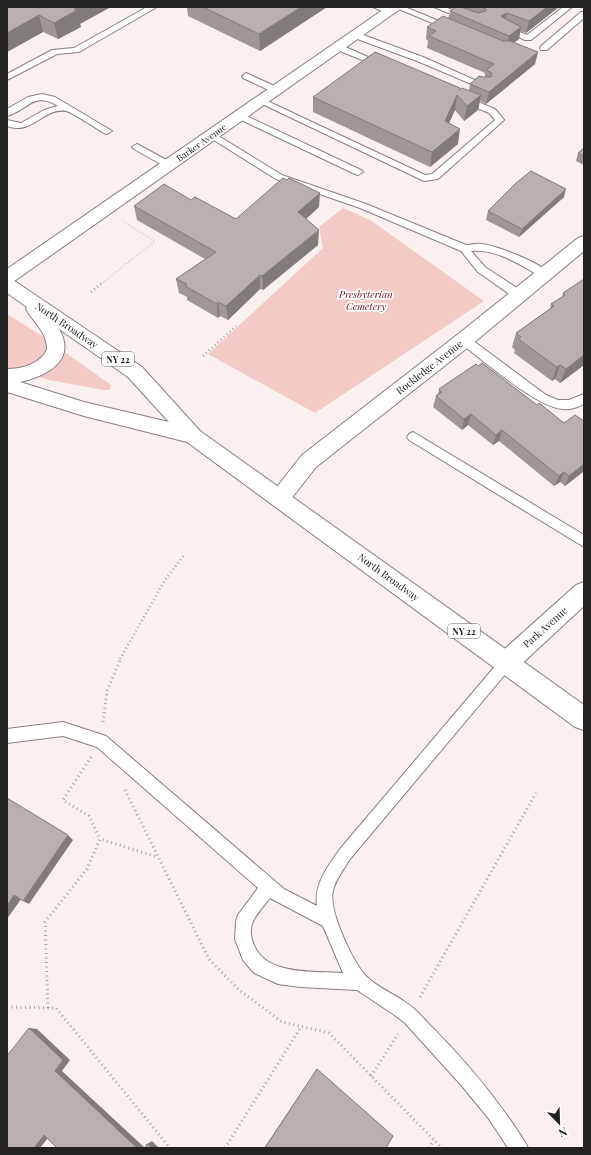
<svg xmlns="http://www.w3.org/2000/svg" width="591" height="1155" font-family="'Playfair Display',serif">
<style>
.green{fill:#f3cac6}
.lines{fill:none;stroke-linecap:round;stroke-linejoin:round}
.service-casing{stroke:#88807f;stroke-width:2}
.minor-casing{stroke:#88807f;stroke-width:2}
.tertiary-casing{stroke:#88807f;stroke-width:2}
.primary-casing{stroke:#88807f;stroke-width:2}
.path-far2{stroke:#aaa3a2;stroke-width:1.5;stroke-dasharray:0.5 2;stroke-linecap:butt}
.path-far1{stroke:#aaa3a2;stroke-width:2.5;stroke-dasharray:1 3;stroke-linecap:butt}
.path{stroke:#aaa3a2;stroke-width:3;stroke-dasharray:1 3.5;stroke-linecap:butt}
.service{fill:#fff;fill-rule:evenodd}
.minor{fill:#fff;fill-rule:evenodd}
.tertiary{fill:#fff;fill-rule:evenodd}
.primary{fill:#fff;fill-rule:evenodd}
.wall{fill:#9e9796}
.shaded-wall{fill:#817b7a}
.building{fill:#b8b0af;stroke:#817b7a}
.labels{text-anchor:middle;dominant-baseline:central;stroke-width:3.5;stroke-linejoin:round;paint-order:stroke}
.far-street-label{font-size:9px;fill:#242121;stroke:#fff}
.shield{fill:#fff;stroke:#666464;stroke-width:1}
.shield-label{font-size:9px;font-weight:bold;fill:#242121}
.park-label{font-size:10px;font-style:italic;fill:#6b1214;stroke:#fff}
.street-label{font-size:10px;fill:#242121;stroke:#fff}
</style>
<rect width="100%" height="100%" fill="#f9f0ef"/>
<path class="green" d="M343 208 370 220 484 301 315 413 208 354 323 248 319 227Z
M7 314 42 336 111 385 110 390H104L49 380 7 368Z"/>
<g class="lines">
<defs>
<path id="service" d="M147 7H157L79 52 57 54 7 80V74L52 50 74 48Z
M373 7H384L393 12 389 14Z
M394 7H405L456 28 452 30H449Z
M434 7H445L470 17 466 19H463Z
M563 7H572L531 40H525L500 28 504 26 527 35Z
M581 12H584V18L547 50H541L540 48 541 46Z
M352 33H358L423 57 488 86 487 88H481L417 61 352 37Z
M335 45H341L386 65 385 67H379L335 49 334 47Z
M246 73 279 88 280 90 279 92H273L243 78 242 76Z
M42 94 55 97 112 131 107 134 104 133C97 129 72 112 66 111 44 107 32 136 7 126V120L21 123 44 110 58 106C32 91 29 110 7 116V109L28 97Z
M463 96 495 109 504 120 438 179 424 181 256 101 257 99H263L425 175 432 174 495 120 489 113 460 101 459 99Z
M240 113 361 170 363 172 358 175 355 174 237 118 236 116 237 114Z
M212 132 282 175 366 204 466 245C471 245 476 243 481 244 495 245 542 263 549 274L548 276H540C520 265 496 248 471 251L485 267 523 292 524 295 523 298H515L478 272 461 251 360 208 276 179 209 137 207 135Z
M137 144 172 163 174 165 169 168 166 167 134 149 132 147Z
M464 336 468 337 546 395 558 400H569L584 394V404C578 407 571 410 563 409 536 407 483 360 460 343L459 340 460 337Z
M413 432 584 535V547L409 440 407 437 409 434Z
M507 656 512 658 514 662 512 666 350 859C344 869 335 880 333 891 328 910 353 963 367 977 377 987 392 993 405 1002 413 1007 420 1014 427 1022 464 1059 497 1098 525 1142L528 1148H508L489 1119 462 1086 405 1023 393 1014 357 990 300 987 278 984 254 973 243 960 235 939 236 921 238 915 258 888 97 747 63 736 7 743V729L63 722 106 736 284 889 317 906C314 884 328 866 340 849L502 658ZM270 898 323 926 343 973C316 971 266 976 254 945 251 939 250 930 252 924 255 915 264 906 270 898Z"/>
<path id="minor" d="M584 236V251L471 345 316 467 287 504 280 507 273 504 270 498 273 492 302 455 457 335 578 238Z
M584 582V606L515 670 507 673 499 670 495 662 499 654 576 585Z"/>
<path id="tertiary" d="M387 7H403L13 282 7 284V269Z"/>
<path id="primary" d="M7 278 13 280 142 367 200 431 584 705V730L575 727 187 442 84 416 7 392V369C21 369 41 364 47 349 47 332 34 323 26 309L27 307 7 293ZM59 329 128 377 169 422 84 402 20 382C47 376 77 360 59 329Z"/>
</defs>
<use href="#service" class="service-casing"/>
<use href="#minor" class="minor-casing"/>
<use href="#tertiary" class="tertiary-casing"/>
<use href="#primary" class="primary-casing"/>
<path class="path-far2" d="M101 284 155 241 122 221"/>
<path class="path-far1" d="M91 292 102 283
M203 356 236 326
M120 659 165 580 184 555"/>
<path class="path" d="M103 722 107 691 121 658
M91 757 63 800 89 816 100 839
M125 790 209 959 238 989 282 1022 329 1033 442 1148
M420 997 536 793
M7 1007 56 1008 170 1148
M48 1008 45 922 87 869 100 839 157 857
M371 1076 398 1034
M225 1148 301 1027
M429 1148 434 1140"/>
<use href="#service" class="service"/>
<use href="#minor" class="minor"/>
<use href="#tertiary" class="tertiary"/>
<use href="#primary" class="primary"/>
</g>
<path class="wall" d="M7 7 80 24 81 27 58 39 43 32 7 52Z
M187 7H327L260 51 188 16Z
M464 7H559L526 33 520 31 519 39 514 42 535 64 486 104 480 101 478 110 464 121 455 110 449 123 458 144 430 167 313 112V97L460 90H469L470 84 485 77V73L427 48 428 41 426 39 427 27 448 19 450 11 463 8Z
M584 148V165L576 161 578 153Z
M564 197 519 237 486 220 488 211Z
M191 200 236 219 319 207 306 219 318 245 263 290 260 289 228 320 220 316 218 318 187 300V297L179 293 176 279 205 259 137 220 134 206Z
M584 279V365L560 383 555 379 552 381 514 353 515 350 512 347 516 333 550 309 551 304 562 297 563 293Z
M439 389 537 405 564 423 584 421V471L565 486 560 482 554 486 499 441 493 445 468 425 462 430 433 407 436 396 438 394Z
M317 1069 386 1148H264Z"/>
<path class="shaded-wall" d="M78 7H111L80 24 81 27 58 39 54 23Z
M301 7H327L260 51 259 34Z
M547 7H559L526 33 529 21Z
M507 13 505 25 501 16Z
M39 15 43 32 7 52V33Z
M521 27 519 39 507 48 509 36Z
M538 52 535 64 486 104 489 92Z
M457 95 455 110 443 136 445 121Z
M481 95 478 110 464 121 467 106Z
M460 129 458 144 430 167 432 152Z
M566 189 564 197 519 237 522 229Z
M320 193 319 207 297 227 298 212Z
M319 230 318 245 263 290 262 276Z
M260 275V289L228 320 226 306Z
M218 302 220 316 218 318 217 304Z
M584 355V365L560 383 566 369Z
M560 365 555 379 552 381 557 367Z
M471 414 468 425 462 430 464 419Z
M502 430 499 441 493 445 496 435Z
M584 464V471L565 486 569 476Z
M564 472 560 482 554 486 559 476Z
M68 835 73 840 29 904 23 901Z
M14 895 21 899 7 919V906Z
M29 1028 37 1029 70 1060 62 1071 145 1148H137L55 1071Z
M52 1133 40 1148H34L44 1135Z
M152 1141 159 1148H152L147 1144Z"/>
<path class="building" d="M7 7H78L74 9 77 10 54 23 39 15 7 33Z
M203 7H301L259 34Z
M456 7H461L478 13 486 11V9L481 7H547L529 21 507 13 501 16 502 17 521 27 509 36 450 11Z
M443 16 503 41H510L538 52 489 92 470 84 479 76 483 77H491L492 73 486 70 494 64 429 36 436 31 427 27Z
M375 52 460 88 459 90 462 88 481 95 467 106 457 95 445 121 460 129 432 152 313 97Z
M584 148V156L578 153Z
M531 171 566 189 522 229 488 211 516 183Z
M283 178 287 180 289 178 320 193 298 212 319 230 262 276 260 275 226 306 218 302 217 304 185 286 187 284 176 279 216 252 134 206 164 184 191 200 195 197 236 219Z
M584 279V355L566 369 560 365 557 367 518 339 521 337 516 333 554 306 551 304 565 295 563 293Z
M482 363 537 405 539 403 564 423 575 415 584 421V464L569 476 564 472 559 476 502 430 496 435 471 414 464 419 436 396 442 392 439 389 476 364 478 366Z
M7 798 68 835 23 901 14 895 7 906Z
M29 1028 63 1060 55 1071 137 1148H57L44 1135 34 1148H7V1056Z
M317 1069 393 1136 386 1148H265Z
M147 1144 152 1148H145Z"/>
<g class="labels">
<g class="far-street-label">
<text transform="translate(201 142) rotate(-35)">Barker Avenue</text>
</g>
<g class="shield">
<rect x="102" y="352" width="32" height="14" rx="3"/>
<rect x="448" y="624" width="32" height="14" rx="3"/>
</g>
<g class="shield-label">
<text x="118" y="359">NY 22</text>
<text x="464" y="631">NY 22</text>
</g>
<g class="park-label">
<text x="366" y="294">Presbyterian<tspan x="366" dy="12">Cemetery</tspan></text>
</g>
<g class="street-label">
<text transform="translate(67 325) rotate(34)">North Broadway</text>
<text transform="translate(429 367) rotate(-38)">Rockledge Avenue</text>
<text transform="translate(389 577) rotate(36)">North Broadway</text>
<text transform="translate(545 627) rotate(-42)">Park Avenue</text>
</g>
</g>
<rect width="591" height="1155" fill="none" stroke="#242121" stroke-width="16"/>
<g transform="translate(559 1123) rotate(157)" stroke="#ffffff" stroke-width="3" paint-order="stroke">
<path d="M0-3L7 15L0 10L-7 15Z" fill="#242121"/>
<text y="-6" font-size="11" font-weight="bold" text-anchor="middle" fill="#242121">N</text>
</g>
</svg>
